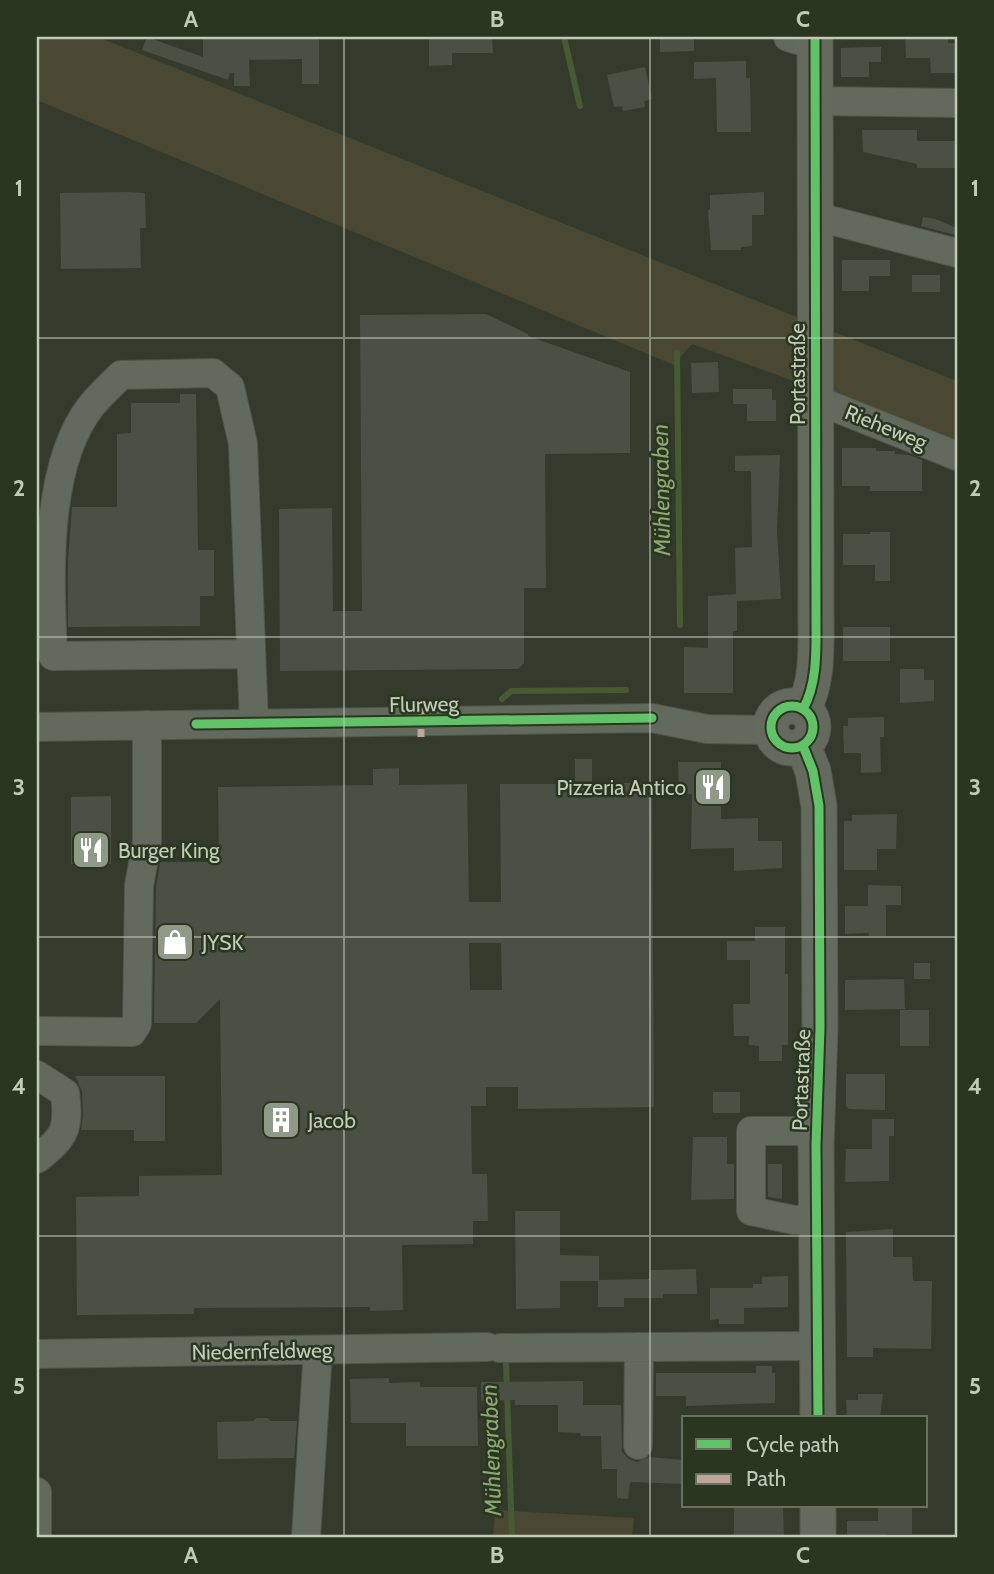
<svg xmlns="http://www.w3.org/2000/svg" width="994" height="1574" font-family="Cabin,sans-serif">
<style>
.green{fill:#4a4732}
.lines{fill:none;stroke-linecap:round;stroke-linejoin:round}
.stream{stroke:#465b33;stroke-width:6}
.building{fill:#4a5044;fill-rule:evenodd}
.minor-casing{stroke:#50554b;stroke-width:30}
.major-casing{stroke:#50584b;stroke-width:37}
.minor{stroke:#62695d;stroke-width:28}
.major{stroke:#656a5f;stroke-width:35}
.quiet{stroke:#c0a59a;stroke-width:7;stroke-dasharray:14 7;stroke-linecap:butt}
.cycleway-casing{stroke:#2a3620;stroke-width:13}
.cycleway{stroke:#61c268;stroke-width:9}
.grid{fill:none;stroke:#c0cbb8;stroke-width:2;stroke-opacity:0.55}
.labels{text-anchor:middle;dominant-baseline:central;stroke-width:5;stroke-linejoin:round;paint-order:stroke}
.street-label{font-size:21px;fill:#c0cbb8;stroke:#2a3620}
.poi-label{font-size:21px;fill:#c0cbb8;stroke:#2a3620;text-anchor:start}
.water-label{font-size:23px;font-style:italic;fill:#8da872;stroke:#2a3620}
.neatline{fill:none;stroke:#c0cbb8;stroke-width:2.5}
.grid-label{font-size:23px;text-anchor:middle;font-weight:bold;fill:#c0cbb8}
</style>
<rect width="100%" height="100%" fill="#343b2d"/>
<path class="green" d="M37 37H98L957 381V449L788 379 692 344 674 365 39 101 37 97Z
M495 1510 634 1518 632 1537H493Z"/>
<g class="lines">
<path class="stream" d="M564 37 580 106
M677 353 680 625
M502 699 511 691 626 690
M506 1362 512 1537"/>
</g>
<path class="building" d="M147 37 203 57V37H319V84H302V59L249 60 250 86H234V73H230L228 80 142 50Z
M429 37H492L493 53H452V65L429 66Z
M660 37H694V51L660 52Z
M905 37H948V43H957V73H931L930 58H906Z
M869 47H881V62H869V77H841V48Z
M746 61V78H750L751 132H717L716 78 694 79V62Z
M645 67 652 99 644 101 645 107 623 111 622 106 614 107 607 75Z
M862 130H917V141H957V168H917V164L863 152Z
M128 192 145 193 146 228H140L141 268 61 269 60 193Z
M764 192V215H752V246L741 247V250H711L708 210H710V195Z
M923 217 935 219 957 228 955 235 921 226Z
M842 260H890V276H869V291H842Z
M912 275H940V292H912Z
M486 314 528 334V336L630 372V453L545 454 546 588H524V663L518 669 280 671 279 509 332 508 333 611H362L360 315Z
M718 362 719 392 692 393 691 363Z
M733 389H772V400H776V421H747V404H733Z
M180 394H196L198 550H214V596H200V626L68 627V561L72 507H117V434L131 433V403H180Z
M842 448H876V451H895V454L909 455 922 460V491H870V486H842Z
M780 455 777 531 781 599 737 601V631H733V693H684V647L708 648V596L736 594 735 548 752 547 751 471H735V456Z
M870 532H890V581H875V565H843V534H870Z
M843 627H890V661H843Z
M900 669H924V680H934V701L900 703Z
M884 717V737H880L881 772 861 773V753H844L843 726H848V718Z
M575 759H592V783H652L654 1107 518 1109V1087H486V1106H471L472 1174H487L488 1221H473V1244L402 1245 403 1310 370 1311V1307L194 1308V1314L77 1315 76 1197 139 1196V1176L222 1175 220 999 196 1023H154L156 888 160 862H219L218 787 373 785V769L399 768V785L467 784 469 902H501L500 784H575ZM469 943H501L502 990H470Z
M678 762H721V819L758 818V841H782V868L734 871V848L691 849 692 794H679Z
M111 796V864H71V797Z
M897 814 896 849H877V870H844V821H852V815Z
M868 885 901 886V905H886V936H869L868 933 845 934V906H868Z
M755 927H785V974H788V1045H782V1061H759V1046L749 1045V1036H734L733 1004H750V960H727V941H755Z
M914 963H930V979H914Z
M904 979 905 1009 845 1010V980Z
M900 1010H929V1046H900Z
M846 1074H885V1110L849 1109 846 1106Z
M75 1076H165V1141H134V1130H81L83 1115 82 1091Z
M713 1092H740V1113H713Z
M872 1119H894V1136H889V1181L845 1182 846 1149H872Z
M693 1137H727V1164H734V1199L691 1200Z
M768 1164H782V1199L768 1197Z
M515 1211H560V1255L599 1256V1280L649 1279V1270L696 1269 697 1294H663V1298H624V1307H598V1281H560V1308L516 1309Z
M893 1229V1257H912L913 1281H932L931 1349 873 1348V1357H847L846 1232Z
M788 1276V1307L744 1308V1324H719V1319L710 1320V1288H753V1284H762V1277Z
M756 1366H772V1373H775V1403L686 1406V1396H656V1373H756Z
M389 1378V1383L420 1382V1387H477L478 1446H406V1423H351L350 1379Z
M583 1381V1405H621L622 1452 629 1459 637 1462 649 1457 684 1460 683 1484 632 1482 630 1483 628 1499 617 1498V1469H602L601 1436H581L580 1433 558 1432V1405H515V1400L481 1401V1382Z
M858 1394H883L880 1418H847L846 1400H858Z
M257 1418H268L271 1421H297L294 1458 218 1459 217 1422 253 1421Z
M734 1506H783L784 1537H734Z
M878 1506H912V1534H887V1537H847V1521H878Z"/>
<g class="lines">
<defs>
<path id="minor" d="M788 37 815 45
M815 101 957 103
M814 216 957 253
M814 399 957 456
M251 654 53 656C50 581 43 468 91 406 100 395 111 385 121 375L213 373 230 387 243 444 254 724
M37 727 652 718 707 729 770 730
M37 1031 132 1032 137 1024 139 886 147 842V725
M37 1075 65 1093C69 1129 66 1136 37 1159
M817 1131H751V1211L794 1220 817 1219
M500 1348 818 1346
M37 1354 487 1347
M638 1445 639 1347
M37 1492V1537
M306 1537 318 1350"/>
<path id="major" d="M771 727a21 21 0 1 1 42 0a21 21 0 1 1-42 0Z
M803 709C818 683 816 647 816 617L815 37
M803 746 813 771 819 806 820 1028 816 1145 818 1418
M818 1537V1506"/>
</defs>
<use href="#minor" class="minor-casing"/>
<use href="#major" class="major-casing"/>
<use href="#minor" class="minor"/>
<use href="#major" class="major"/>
<path class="quiet" d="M421 708V737"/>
<defs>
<path id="cycleway" d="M771 727a21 21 0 1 1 42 0a21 21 0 1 1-42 0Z
M803 709C818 683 816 647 816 617L815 37
M196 724 652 718
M803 746 813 771 819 806 820 1028 816 1145 818 1418"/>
</defs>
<use href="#cycleway" class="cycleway-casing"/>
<use href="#cycleway" class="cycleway"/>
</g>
<path class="grid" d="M344 37V1537M650 37V1537M37 338H957M37 637H957M37 937H957M37 1236H957"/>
<defs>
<symbol id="restaurant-square" viewBox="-11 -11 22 22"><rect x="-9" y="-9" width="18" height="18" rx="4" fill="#8f9987" stroke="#2a3620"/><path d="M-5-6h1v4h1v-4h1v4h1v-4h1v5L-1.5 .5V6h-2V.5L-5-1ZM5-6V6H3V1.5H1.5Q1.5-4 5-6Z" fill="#fff"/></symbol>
<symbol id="shop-square" viewBox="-11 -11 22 22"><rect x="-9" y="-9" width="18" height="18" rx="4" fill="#8f9987" stroke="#2a3620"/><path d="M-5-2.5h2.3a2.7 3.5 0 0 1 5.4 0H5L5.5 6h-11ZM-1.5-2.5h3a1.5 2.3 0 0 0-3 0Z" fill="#fff"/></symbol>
<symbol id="building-square" viewBox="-11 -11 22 22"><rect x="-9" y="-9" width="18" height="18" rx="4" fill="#8f9987" stroke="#2a3620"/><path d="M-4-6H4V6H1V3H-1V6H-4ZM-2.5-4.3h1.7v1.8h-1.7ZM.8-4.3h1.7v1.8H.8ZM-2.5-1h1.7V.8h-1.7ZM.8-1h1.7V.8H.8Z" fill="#fff"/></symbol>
</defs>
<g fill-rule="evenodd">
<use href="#restaurant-square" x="691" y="765" width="44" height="44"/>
<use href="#restaurant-square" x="69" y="828" width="44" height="44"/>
<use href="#shop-square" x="153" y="920" width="44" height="44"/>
<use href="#building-square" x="259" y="1098" width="44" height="44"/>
</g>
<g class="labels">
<g class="street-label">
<text transform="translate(797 374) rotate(-90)">Portastraße</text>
<text transform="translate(886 427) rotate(22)">Rieheweg</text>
<text transform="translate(424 704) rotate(-1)">Flurweg</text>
<text transform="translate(801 1080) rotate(-88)">Portastraße</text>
<text transform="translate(262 1351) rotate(-1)">Niedernfeldweg</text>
</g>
<g class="poi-label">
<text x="686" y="787" text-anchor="end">Pizzeria Antico</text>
<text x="118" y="850">Burger King</text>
<text x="202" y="942">JYSK</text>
<text x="308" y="1120">Jacob</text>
</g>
<g class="water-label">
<text transform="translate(661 490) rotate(-91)">Mühlengraben</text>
<text transform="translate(491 1450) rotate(-92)">Mühlengraben</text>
</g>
</g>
<rect width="994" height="1574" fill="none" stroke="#2a3620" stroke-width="77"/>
<rect x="682" y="1416" width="245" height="91" fill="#2a3620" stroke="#66725d" stroke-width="2"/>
<rect x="696" y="1439" width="35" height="10" fill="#61c268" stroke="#66725d" stroke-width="2"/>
<text x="746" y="1452" font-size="21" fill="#c0cbb8">Cycle path</text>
<rect x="696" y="1474" width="35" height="10" fill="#c0a59a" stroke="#66725d" stroke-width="2"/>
<text x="746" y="1486" font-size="21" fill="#c0cbb8">Path</text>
<rect x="38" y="38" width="918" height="1498" class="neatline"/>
<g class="grid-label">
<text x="191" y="27">A</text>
<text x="497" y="27">B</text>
<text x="803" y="27">C</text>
<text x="19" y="196">1</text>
<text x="975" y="196">1</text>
<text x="19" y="496">2</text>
<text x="975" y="496">2</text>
<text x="19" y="795">3</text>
<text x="975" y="795">3</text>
<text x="19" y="1094">4</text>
<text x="975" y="1094">4</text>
<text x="19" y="1394">5</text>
<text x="975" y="1394">5</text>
<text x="191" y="1563">A</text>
<text x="497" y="1563">B</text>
<text x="803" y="1563">C</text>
</g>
</svg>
